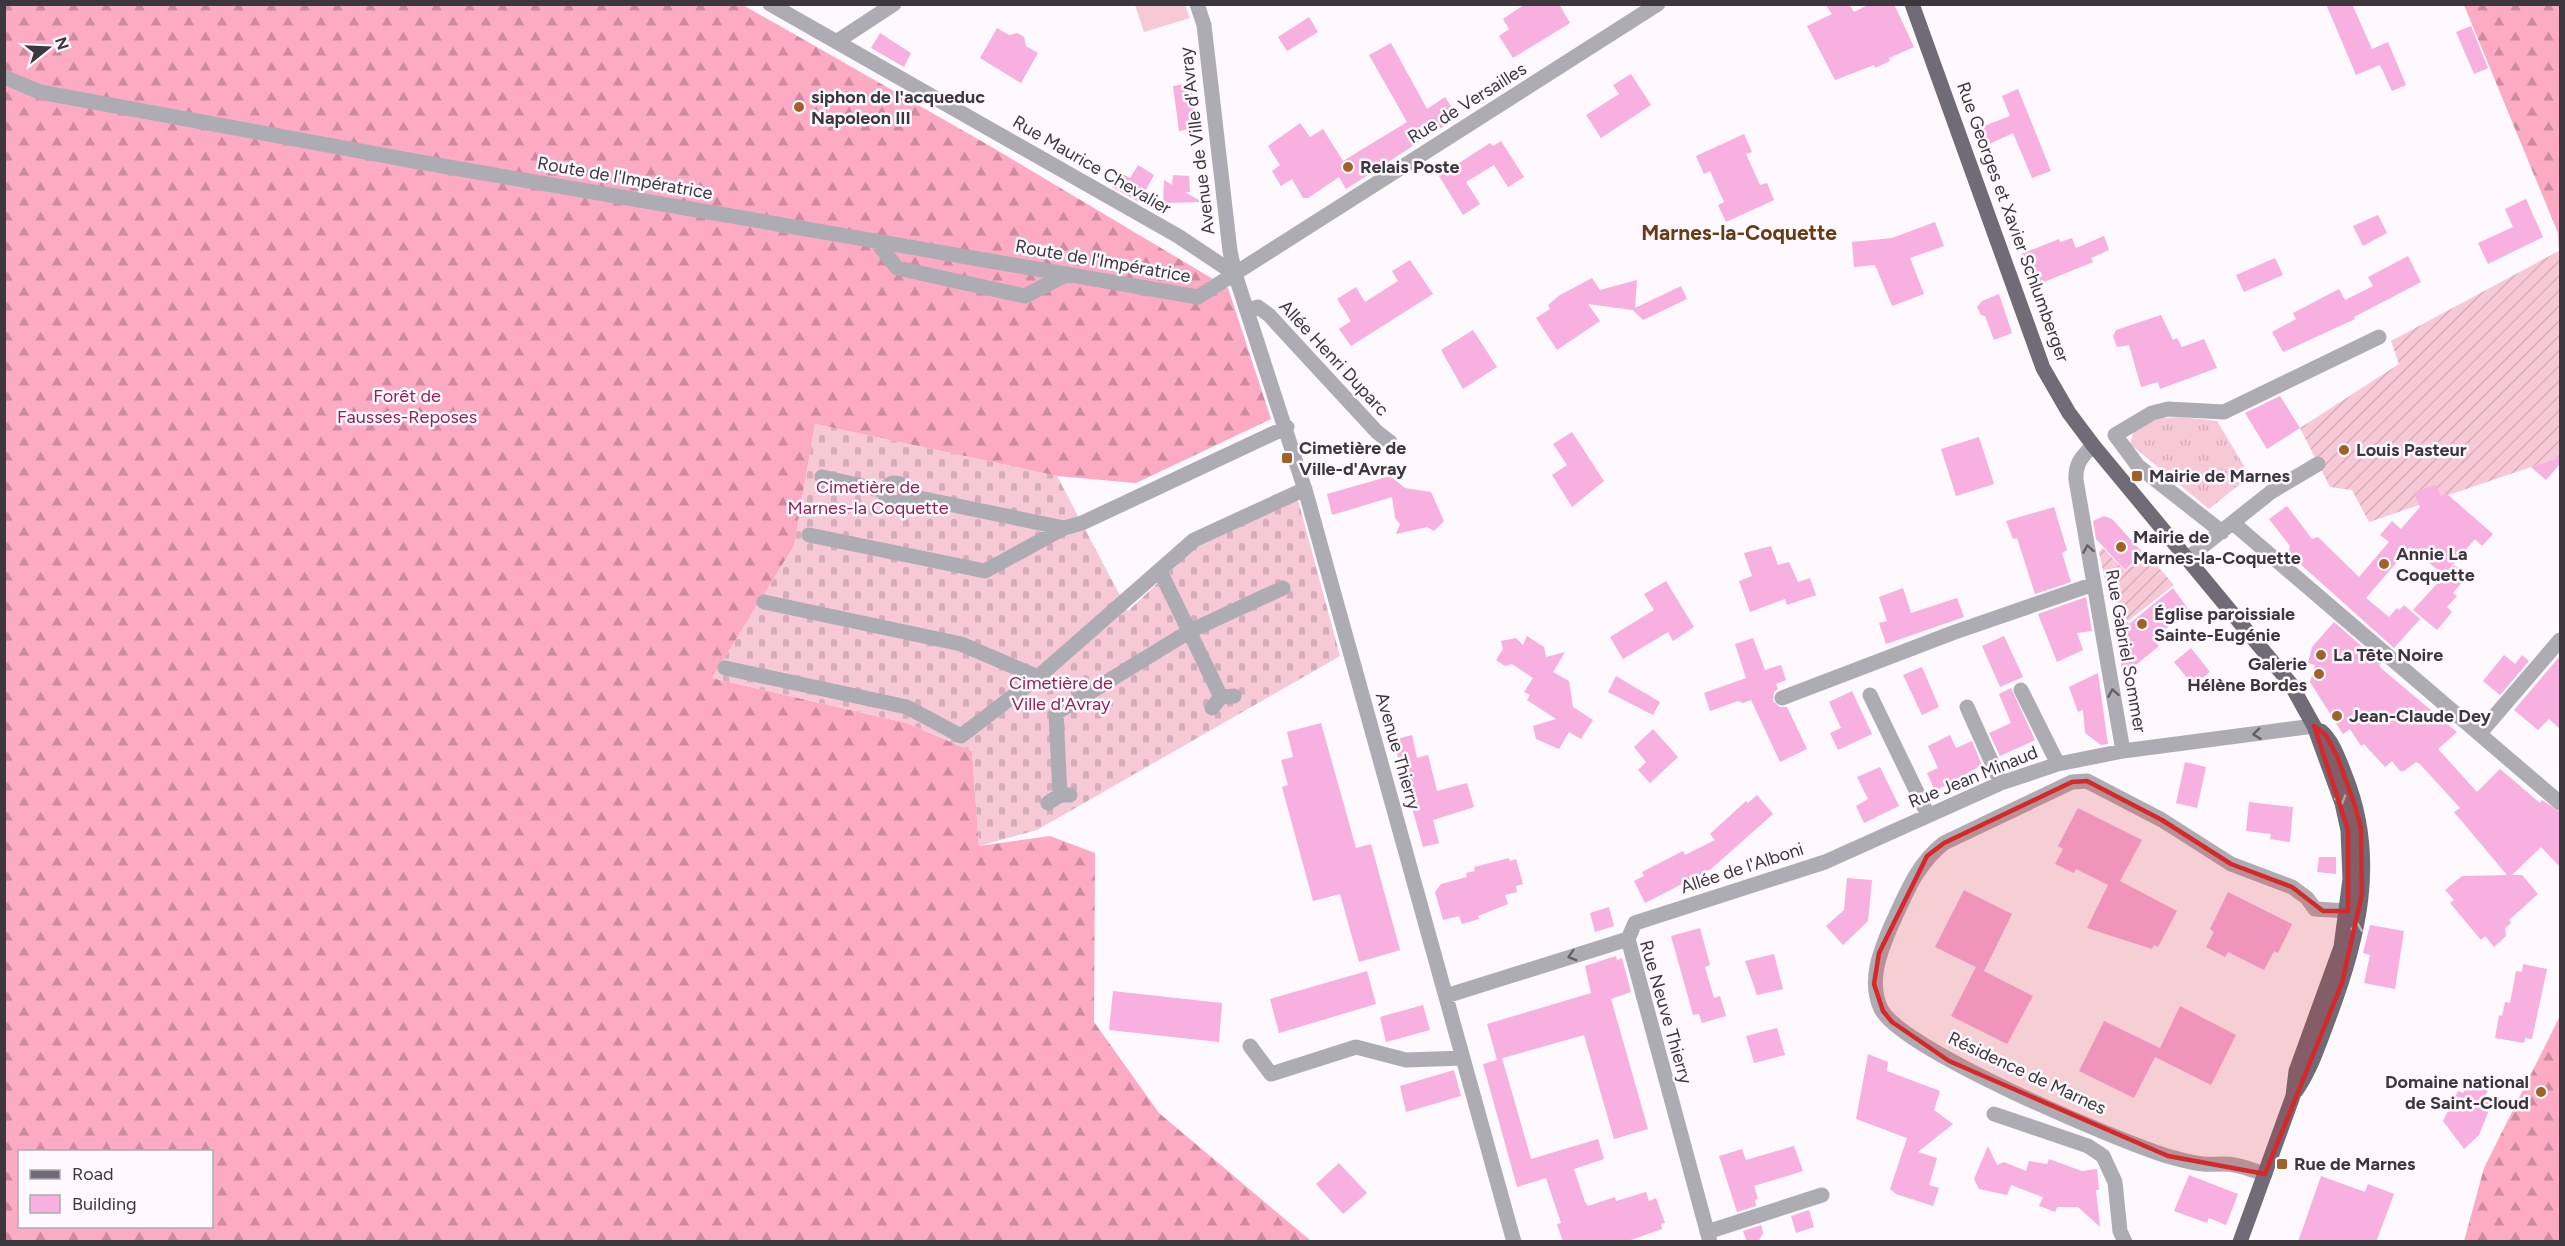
<svg xmlns="http://www.w3.org/2000/svg" width="2565" height="1246" font-family="Figtree,sans-serif">
<style>
.grass{fill:url(#grass-tufts)}
.forest{fill:url(#forest-firs);fill-rule:evenodd}
.cemetery{fill:url(#cemetery-stones)}
.garden{fill:url(#garden-furrows)}
.pitch{fill:#f7c8d6}
.building{fill:#f7b0e0}
.lines{fill:none;stroke-linecap:round;stroke-linejoin:round}
.minor{stroke:#aeacb3;stroke-width:15}
.major{stroke:#6f6b77;stroke-width:15}
.oneway{stroke:#636066}
.oneway2{stroke:#bdb9c2}
.marked{fill:#d62828;fill-opacity:0.2;stroke:#d62828;stroke-width:4.5;stroke-linejoin:round}
.poi-dot{fill:#a16229;stroke:#fdf9ff;stroke-width:2}
.labels{text-anchor:middle;dominant-baseline:central;stroke-width:5;stroke-linejoin:round;paint-order:stroke}
.poi-label{font-size:18px;font-weight:bold;fill:#3b373c;stroke:#fdf9ff;text-anchor:start}
.street-label{font-size:18px;fill:#3b373c;stroke:#fdf9ff}
.park-label{font-size:18px;fill:#941f53;stroke:#fdf9ff}
.quarter-label{font-size:21px;font-weight:bold;fill:#673c14;stroke:#fdf9ff}
</style>
<defs>
<pattern id="grass-tufts" width="24" height="20" patternUnits="userSpaceOnUse" patternTransform="scale(1.5)"><rect width="24" height="20" fill="#f7c8d6"/><path d="M3 7l-1-3M5 7V3M7 7l1-3M15 17l-1-3M17 17v-4M19 17l1-3" fill="none" stroke="#d5acb9"/></pattern>
<pattern id="forest-firs" width="22" height="20" patternUnits="userSpaceOnUse" patternTransform="scale(1.5)"><rect width="22" height="20" fill="#fdaac4"/><path d="M5 1l3.5 6h-7zM16 11l3.5 6h-7z" fill="#ce8ba0"/></pattern>
<pattern id="cemetery-stones" width="16" height="16" patternUnits="userSpaceOnUse" patternTransform="scale(1.5)"><rect width="16" height="16" fill="#f7c8d6"/><path d="M2 7V4a2 2 0 0 1 4 0v3zM10 15v-3a2 2 0 0 1 4 0v3z" fill="#d5acb9"/></pattern>
<pattern id="garden-furrows" width="10" height="10" patternUnits="userSpaceOnUse" patternTransform="scale(1.5)"><rect width="10" height="10" fill="#f7c8d6"/><path d="M-1 1l2-2M0 10L10 0M9 11l2-2" fill="none" stroke="#d5acb9"/></pattern>
</defs>
<rect width="100%" height="100%" fill="#fdf9ff"/>
<path class="grass" d="M2180 417 2217 421 2250 476 2209 509 2130 444 2134 429 2148 419Z"/>
<path class="forest" d="M5 5H743L990 146 1228 288 1271 419 1136 483 1057 476 815 424 794 546 712 678 907 723 972 751 979 846 1050 836 1095 853 1094 1022 1159 1113 1311 1241 5 1242ZM20 1152H212V1226H20Z
M2464 5H2560V315L2538 262 2559 251 2558 233Z
M2560 1016V1241H2464L2484 1168Z"/>
<path class="cemetery" d="M815 424 1057 476 1128 611 1198 545 1298 500 1340 656 1037 830 979 846 972 751 907 723 712 678 794 546Z"/>
<path class="garden" d="M2559 251 2560 457 2369 522 2352 490 2330 487 2300 428 2399 364 2391 341Z
M2103 548 2125 571 2146 553 2174 585 2128 621 2106 585 2099 552Z"/>
<path class="pitch" d="M1135 5H1185L1190 18 1144 32Z"/>
<path class="building" d="M1525 4H1559L1570 23 1513 58 1499 36 1509 29 1503 19Z
M1825 4H1849L1854 12 1870 4H1894L1914 47 1889 58 1890 61 1875 68 1874 65 1835 80 1807 26 1832 14Z
M2326 4H2352L2372 49 2388 42 2406 85 2392 91 2380 65 2356 75Z
M1309 17 1318 32 1287 51 1278 37Z
M2471 26 2488 68 2474 74 2456 32Z
M997 28 1009 35 1017 33 1024 37 1026 46 1038 53 1021 83 980 58Z
M880 33 911 53 904 67 871 48Z
M1391 43 1427 109 1445 97 1458 117 1346 189 1339 177 1308 198H1303L1292 179 1281 186 1272 171 1280 165 1268 146 1300 123 1310 137 1323 129 1343 161 1407 122 1369 55Z
M1631 74 1651 105 1601 138 1586 115 1619 94 1613 85Z
M1191 83 1197 128 1179 131 1173 86Z
M2018 89 2051 171 2032 178 2013 133 1985 146 1979 128 2010 116 2002 96Z
M1744 134 1752 152 1746 154 1760 185 1767 183 1774 200 1726 222 1718 205 1724 202 1710 171 1704 174 1696 156Z
M1501 141 1524 177 1508 187 1494 165 1466 182 1480 204 1463 215 1439 176 1490 143 1493 146Z
M1138 165 1154 175 1139 202 1112 187 1121 173 1130 178Z
M1173 175 1189 176 1190 192H1185L1202 202 1163 203 1164 180 1172 185Z
M2526 199 2543 237 2488 264 2478 243 2513 227 2505 209Z
M2378 215 2387 233 2363 246 2353 226Z
M1935 222 1944 246 1910 258 1924 294 1892 306 1875 265 1854 267 1852 242 1892 238Z
M2104 236 2109 250 2091 258 2093 262 2034 286 2021 254 2059 239 2060 242 2072 238 2076 248Z
M2408 256 2421 282 2354 317 2355 319 2283 352 2272 332 2296 319 2293 313 2339 289 2345 300 2373 286 2368 277Z
M2275 258 2283 275 2244 292 2236 275Z
M1410 260 1433 294 1351 346 1339 329 1351 321 1337 299 1356 287 1365 302 1398 281 1392 271Z
M1592 278 1600 290 1637 280 1635 308 1681 286 1687 299 1643 320 1633 310 1588 304 1600 321 1557 350 1536 318 1550 309 1548 305 1560 295Z
M1999 294 2012 333 1994 340 1985 316 1981 315 1977 307 1982 301Z
M2161 315 2173 340 2177 338 2182 347 2204 339 2217 368 2160 389 2158 382 2141 387 2129 345 2117 347 2113 336 2116 330Z
M1473 330 1497 367 1463 389 1441 350Z
M2280 396 2300 428 2267 449 2245 413Z
M1572 432 1604 481 1572 507 1552 475 1567 465 1553 444Z
M1979 437 1994 484 1956 496 1941 449Z
M2560 457V464L2546 480 2531 467Z
M1390 476 1405 488 1431 492 1444 521 1434 531 1427 527 1396 534 1400 524 1395 518 1392 497 1332 515 1327 494Z
M2436 485 2440 496 2447 494 2493 534 2482 546 2475 539 2444 575 2410 547 2366 598 2389 617 2397 608 2399 610 2404 605 2420 619 2394 648 2288 553 2290 546 2269 519 2287 506 2312 539 2318 537 2359 577 2389 542 2380 535 2392 521 2401 529 2420 507 2414 492Z
M2054 507 2067 550 2062 553 2071 582 2035 594 2017 538 2013 539 2006 521Z
M2104 516 2112 519 2143 553 2125 570 2096 539 2093 521Z
M1771 546 1778 565 1789 562 1798 582 1810 578 1816 595 1787 605 1785 599 1750 612 1739 581 1752 576 1744 553Z
M2454 565 2467 576 2453 593 2457 596 2447 607 2452 612 2437 630 2413 610Z
M1666 581 1694 627 1673 641 1668 632 1623 659 1610 637 1654 610 1644 594Z
M1903 588 1911 613 1957 598 1964 617 1886 644 1879 623 1887 621 1879 597Z
M2173 588 2189 610 2153 639 2159 646 2132 668 2122 669 2117 644 2116 609 2129 624Z
M2086 597 2092 631 2077 633 2083 650 2057 662 2038 614Z
M2334 622 2381 663 2379 665 2382 669 2457 732 2438 749 2477 792 2500 769 2540 803 2542 800 2560 812V867L2541 847 2512 875H2522L2538 894 2509 920 2511 923 2505 928 2506 936 2494 947 2485 936 2481 940 2450 903 2454 900 2445 890 2462 876 2507 875 2454 812 2460 808 2420 764 2416 762 2404 771H2400L2392 761 2385 767 2364 744 2361 746 2350 729 2343 734 2310 682 2315 665 2308 663 2312 647Z
M1527 636 1544 647 1546 657 1565 652 1553 672 1569 681 1573 707 1593 720 1581 739 1569 732 1559 749 1536 739 1533 726 1556 719 1527 700 1530 695 1524 692 1533 678 1512 664 1505 666 1496 660 1503 649 1501 641 1516 638 1523 645Z
M2004 636 2023 677 2000 687 1982 646Z
M1753 638 1765 670 1781 665 1786 680 1776 684 1778 689 1774 692 1773 701 1780 707H1787L1807 749 1780 762 1751 700 1743 703 1738 701 1710 711 1704 693 1746 678 1735 644Z
M2191 648 2210 672 2193 685 2174 662Z
M2504 655 2515 664 2522 655 2529 661 2500 695 2483 681Z
M2560 656V729L2549 719 2538 730 2514 710Z
M1922 667 1939 707 1922 715 1903 675Z
M2098 673 2108 744 2101 745 2085 733 2083 710 2078 712 2069 687Z
M1616 676 1660 702 1653 715 1608 692Z
M2011 688 2035 740 2000 756 1989 733 2011 723 1999 694Z
M1852 691 1872 734 1838 750 1830 733 1841 728 1829 702Z
M1321 723 1356 848 1371 844 1400 950 1359 962 1340 894 1313 901 1282 787 1288 785 1281 760 1293 757 1287 732Z
M1653 729 1678 757 1650 783 1638 770 1646 762 1634 747Z
M1412 735 1417 758 1428 755 1437 791 1467 783 1474 807 1433 820 1439 843 1423 847 1393 740Z
M1950 735 1956 748 1972 741 1982 765 1935 791 1927 773 1938 768 1928 746Z
M2185 762 2206 767 2197 808 2176 803Z
M1880 767 1899 806 1864 823 1856 806 1868 799 1857 777Z
M1757 795 1773 814 1711 869 1645 903 1634 881 1644 876 1642 872 1683 851 1685 855 1715 840 1710 834 1746 801 1748 803Z
M2249 802 2293 807 2290 842 2270 839 2271 834 2246 831Z
M2078 808 2142 840 2120 881 2177 911 2158 947 2154 945 2152 949 2087 928 2108 885 2076 869 2074 873 2055 864 2063 849 2058 846Z
M2319 857H2336V874L2317 872Z
M1509 858 1510 861 1516 859 1523 884 1516 886 1517 892 1505 895 1508 904 1478 916 1479 919 1462 924 1459 916 1443 920 1435 892 1441 884 1467 877 1466 873 1475 871 1474 867Z
M1847 878 1872 880 1868 921 1843 945 1826 926 1844 910Z
M1964 890 2012 914 1984 971 1935 947Z
M2228 892 2292 924 2278 953 2274 951 2264 970 2228 952 2225 957 2206 947 2214 932 2210 929Z
M1609 907 1614 926 1595 932 1590 913Z
M2370 925 2404 931 2395 989 2364 983 2370 955 2363 953Z
M1700 928 1710 965 1705 967 1714 998 1720 996 1726 1016 1702 1023 1699 1014 1693 1015 1671 936Z
M1774 954 1783 989 1757 995 1745 961Z
M1616 956 1617 960 1622 958 1631 992 1611 999 1648 1129 1614 1139 1584 1035 1499 1059 1502 1058 1531 1159 1598 1139 1604 1159 1574 1169 1585 1202 1588 1206 1615 1197 1616 1201 1646 1192 1649 1201 1656 1198 1665 1223 1661 1224 1662 1229 1625 1242H1563L1557 1224 1561 1223 1546 1178 1517 1187 1483 1064 1497 1060 1487 1024 1591 993 1585 966Z
M2523 964 2547 969 2532 1039 2525 1038 2524 1043 2495 1038 2499 1015 2502 1016 2505 1002 2510 1003 2516 971 2522 972Z
M1976 967 2033 996 2007 1044 1951 1016Z
M1367 971 1376 1004 1279 1033 1270 999Z
M1113 991 1222 1003 1219 1042 1109 1030Z
M1423 1005 1430 1030 1386 1042 1380 1017Z
M2180 1006 2236 1035 2211 1085 2155 1057 2134 1098 2079 1071 2104 1021 2160 1048Z
M1777 1028 1785 1055 1754 1063 1746 1036Z
M1868 1054 1888 1062 1887 1071 1940 1091 1934 1110 1953 1124 1918 1152 1937 1158 1929 1185 1939 1188 1933 1206 1896 1194 1890 1189 1907 1138 1856 1119Z
M1454 1070 1461 1096 1406 1112 1400 1086Z
M2470 1081 2488 1090 2485 1096 2493 1100 2479 1135 2464 1149 2443 1121 2458 1091 2463 1093Z
M1794 1146 1803 1171 1754 1186 1758 1199 1755 1200 1756 1206 1737 1212 1719 1156 1742 1149 1746 1160Z
M1988 1146 1997 1165 2004 1162 2026 1171 2029 1161 2047 1164 2049 1159 2082 1171 2097 1169 2099 1190H2096L2100 1227 2078 1207H2057L2055 1212 2039 1206 2043 1197 2011 1185 2007 1195 1979 1189 1974 1179Z
M1339 1163 1367 1193 1343 1214 1316 1184Z
M2189 1175 2238 1194 2226 1225 2209 1218 2207 1223 2174 1211Z
M2321 1176 2365 1192 2368 1184 2394 1194 2376 1242H2298Z
M1809 1210 1814 1227 1796 1233 1791 1216Z
M1761 1225 1763 1233 1758 1242H1747L1743 1231Z"/>
<g class="lines">
<path class="minor" d="M770 4 1178 236 1235 274
M1197 4 1204 25 1230 251 1235 274 1306 493 1514 1242
M836 42 894 4
M4 77 40 92 414 161 1198 297 1658 4
M876 241 897 268 1025 296 1067 274
M1248 310 1258 307 1269 315 1377 432 1390 442
M2093 445C2082 457 2075 463 2076 480L2123 751
M822 477 885 491
M885 493a10 10 0 1 1 20 0a10 10 0 1 1-20 0Z
M905 495 1064 528 1082 523 1287 427
M2233 523 2560 803
M2222 532 2138 466 2115 435 2152 413 2168 409 2224 412 2379 337
M809 535 985 571 1064 528
M2188 558 2271 492 2318 464
M1160 571 1221 697
M764 602 961 644 1038 677
M725 668 907 707 961 736 1038 677 1194 540 1305 489
M2021 690 2058 764
M1870 695 1928 815
M1782 698 1955 632 2094 584
M1967 707 2001 783
M1212 708 1221 697 1234 696
M2480 733 2560 640
M1060 795 1056 713 1190 631 1283 588
M1048 803 1060 795H1070
M1628 939 1635 923 1825 862 2001 783 2058 764 2123 751 2314 726
M1628 939 1710 1242
M1446 996 1628 939
M1250 1046 1271 1074 1356 1047 1406 1060 1463 1058
M1994 1114 2088 1146 2103 1156 2115 1182 2120 1231 2125 1242
M2265 1174C2255 1171 2245 1167 2234 1165 2224 1163 2213 1165 2203 1164 2191 1163 2178 1159 2167 1156 2116 1140 1902 1050 1881 1009 1868 981 1880 952 1891 926 1906 894 1916 865 1944 843L2072 782 2087 781 2162 820 2231 864 2292 887 2307 898 2315 909 2348 911
M1707 1232 1822 1195"/>
<path class="major" d="M1912 4 2043 368 2069 413 2093 445 2290 683 2314 726 2342 803 2348 830 2350 879 2341 947 2296 1071 2293 1096 2240 1242
M2296 1091C2311 1069 2319 1044 2328 1020 2359 939 2379 858 2345 775 2339 760 2333 741 2321 731"/>
</g>
<defs><path id="oneway-chevron" d="M-2-3.5L2.5 0L-2 3.5" fill="none" stroke-width="1.6" stroke-linecap="round" stroke-linejoin="round" transform="scale(1.5)"/></defs>
<g class="oneway">
<use href="#oneway-chevron" transform="translate(2088 549) rotate(-100)"/>
<use href="#oneway-chevron" transform="translate(2113 693) rotate(-100)"/>
<use href="#oneway-chevron" transform="translate(2257 734) rotate(173)"/>
<use href="#oneway-chevron" transform="translate(1572 956) rotate(163)"/>
</g>
<g class="oneway2">
<use href="#oneway-chevron" transform="translate(2341 800) rotate(73)"/>
<use href="#oneway-chevron" transform="translate(2357 927) rotate(-81)"/>
</g>
<path class="marked" d="M2314 726 2326 735 2338 758 2355 806 2361 828 2362 894 2342 983 2265 1174 2168 1156 1949 1061 1892 1022 1883 1011 1874 984 1879 953 1927 856 1944 843 2072 782 2087 781 2162 820 2231 864 2292 887 2323 911H2348V830Z"/>
<g class="poi-dot">
<circle cx="799" cy="107" r="6"/>
<circle cx="1348" cy="167" r="6"/>
<circle cx="2344" cy="450" r="6"/>
<rect x="1281" y="452" width="12" height="12" rx="3"/>
<rect x="2131" y="470" width="12" height="12" rx="3"/>
<circle cx="2121" cy="547" r="6"/>
<circle cx="2384" cy="564" r="6"/>
<circle cx="2142" cy="624" r="6"/>
<circle cx="2321" cy="655" r="6"/>
<circle cx="2319" cy="674" r="6"/>
<circle cx="2337" cy="716" r="6"/>
<circle cx="2541" cy="1092" r="6"/>
<rect x="2276" y="1158" width="12" height="12" rx="3"/>
</g>
<g class="labels">
<g class="poi-label">
<text x="811" y="97">siphon de l'acqueduc<tspan x="811" dy="21">Napoleon III</tspan></text>
<text x="1360" y="167">Relais Poste</text>
<text x="1299" y="448">Cimetière de<tspan x="1299" dy="21">Ville-d'Avray</tspan></text>
<text x="2356" y="450">Louis Pasteur</text>
<text x="2149" y="476">Mairie de Marnes</text>
<text x="2133" y="537">Mairie de<tspan x="2133" dy="21">Marnes-la-Coquette</tspan></text>
<text x="2396" y="554">Annie La<tspan x="2396" dy="21">Coquette</tspan></text>
<text x="2154" y="614">Église paroissiale<tspan x="2154" dy="21">Sainte-Eugénie</tspan></text>
<text x="2333" y="655">La Tête Noire</text>
<text x="2307" y="664" text-anchor="end">Galerie<tspan x="2307" dy="21">Hélène Bordes</tspan></text>
<text x="2349" y="716">Jean-Claude Dey</text>
<text x="2529" y="1082" text-anchor="end">Domaine national<tspan x="2529" dy="21">de Saint-Cloud</tspan></text>
<text x="2294" y="1164">Rue de Marnes</text>
</g>
<g class="street-label">
<text transform="translate(1467 103) rotate(-32)">Rue de Versailles</text>
<text transform="translate(1197 141) rotate(-97)">Avenue de Ville d'Avray</text>
<text transform="translate(1092 165) rotate(30)">Rue Maurice Chevalier</text>
<text transform="translate(625 178) rotate(10)">Route de l'Impératrice</text>
<text transform="translate(2013 222) rotate(70)">Rue Georges et Xavier Schlumberger</text>
<text transform="translate(1103 261) rotate(10)">Route de l'Impératrice</text>
<text transform="translate(1334 358) rotate(47)">Allée Henri Duparc</text>
<text transform="translate(2126 651) rotate(80)">Rue Gabriel Sommer</text>
<text transform="translate(1398 751) rotate(74)">Avenue Thierry</text>
<text transform="translate(1973 777) rotate(-22)">Rue Jean Minaud</text>
<text transform="translate(1742 868) rotate(-18)">Allée de l'Alboni</text>
<text transform="translate(1666 1012) rotate(74)">Rue Neuve Thierry</text>
<text transform="translate(2027 1073) rotate(25)">Résidence de Marnes</text>
</g>
<g class="park-label">
<text x="407" y="396">Forêt de<tspan x="407" dy="21">Fausses-Reposes</tspan></text>
<text x="868" y="487">Cimetière de<tspan x="868" dy="21">Marnes-la Coquette</tspan></text>
<text x="1061" y="683">Cimetière de<tspan x="1061" dy="21">Ville d'Avray</tspan></text>
</g>
<g class="quarter-label">
<text x="1739" y="232">Marnes-la-Coquette</text>
</g>
</g>
<rect width="2565" height="1246" fill="none" stroke="#3b373c" stroke-width="12"/>
<rect x="18" y="1150" width="195" height="78" fill="#fdf9ff" stroke="#afabb1" stroke-width="1.5"/>
<rect x="30" y="1170" width="30" height="9" fill="#6f6b77" stroke="#afabb1" stroke-width="1.5"/>
<text x="72" y="1180" font-size="18" fill="#3b373c">Road</text>
<rect x="30" y="1195" width="30" height="18" fill="#f7b0e0" stroke="#afabb1" stroke-width="1.5"/>
<text x="72" y="1210" font-size="18" fill="#3b373c">Building</text>
<g transform="translate(48 48) rotate(72)" stroke="#fdf9ff" stroke-width="4.5" paint-order="stroke">
<path d="M0-4.5L10 22L0 15L-10 22Z" fill="#3b373c"/>
<text y="-9" font-size="16" font-weight="bold" text-anchor="middle" fill="#3b373c">N</text>
</g>
</svg>
